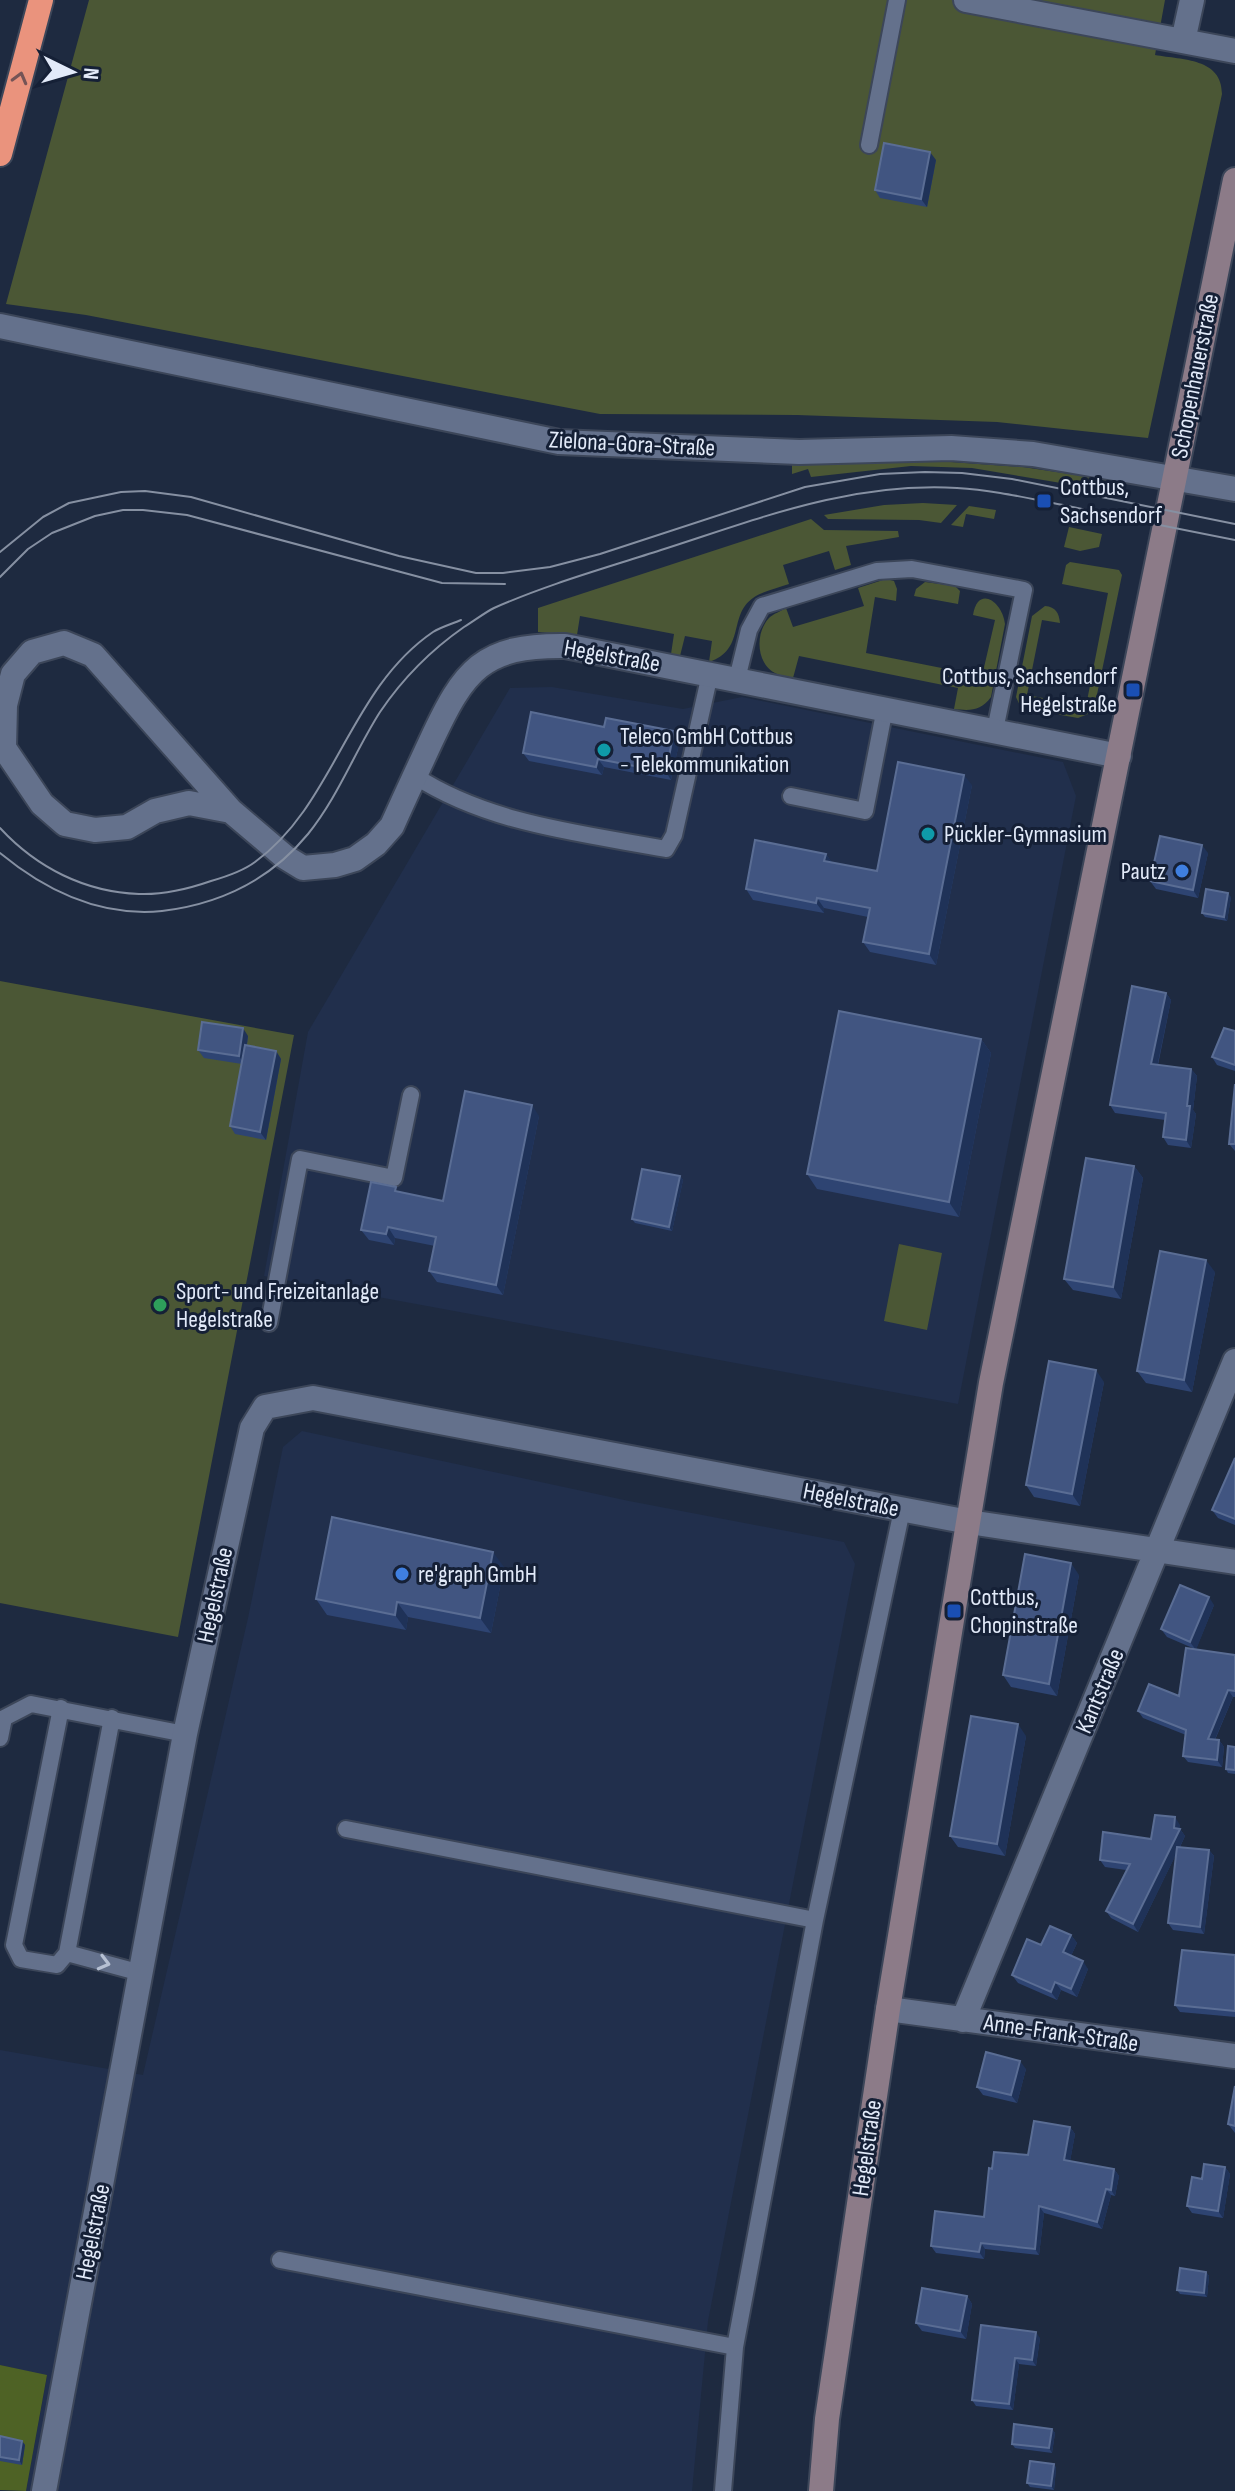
<svg xmlns="http://www.w3.org/2000/svg" width="1235" height="2491" font-family="'Sofia Sans Condensed',sans-serif">
<style>
.built{fill:#212f4c}
.green{fill:#4b5735}
.forest{fill:#4e6225}
.lines{fill:none;stroke-linecap:round;stroke-linejoin:round}
.lane-casing{stroke:#3c4659;stroke-width:20}
.street-casing{stroke:#3c4659;stroke-width:28}
.secondary-casing{stroke:#3c4659;stroke-width:28}
.highway-casing{stroke:#3c4659;stroke-width:28}
.lane{stroke:#64718c;stroke-width:16}
.street{stroke:#64718c;stroke-width:24}
.secondary{stroke:#8c7b88;stroke-width:24}
.highway{stroke:#ea937d;stroke-width:24}
.tram{stroke:#8690a2;stroke-width:2}
.wall{fill:#2e4472}
.shaded-wall{fill:#1f3258}
.building{fill:#415581;stroke:#5a6d94;stroke-width:2}
.oneway{stroke:#755456}
.oneway2{stroke:#b6c0d3}
.transit-dot{fill:#1a4fb4;stroke:#152036;stroke-width:3}
.culture-dot{fill:#0f9aa8;stroke:#152036;stroke-width:3}
.shop-dot{fill:#3f7fe0;stroke:#152036;stroke-width:3}
.leisure-dot{fill:#2e9e5b;stroke:#152036;stroke-width:3}
.labels{text-anchor:middle;dominant-baseline:central;stroke-width:6;stroke-linejoin:round;paint-order:stroke}
.street-label{font-size:24px;fill:#e2eaf9;stroke:#152036}
.poi-label{font-size:24px;fill:#e2eaf9;stroke:#152036;text-anchor:start}
</style>
<rect width="100%" height="100%" fill="#1e2a40"/>
<path class="built" d="M552 687 683 709 742 697 1063 762 1076 796 958 1404 264 1276 308 1032 510 688Z
M302 1431 629 1501 844 1542 855 1564 708 2321 692 2491H0H26L47 2376 0 2365V2050L143 2075 248 1618 283 1447Z"/>
<path class="green" d="M89 0H1165L1155 55C1183 60 1222 58 1222 94L1148 438 997 422 797 415 600 414 86 315 6 304Z
M792 461 951 462 1023 467 1117 481 1115 492 972 468 911 466 811 477 808 469 792 474Z
M923 503 957 505 941 523 919 520 828 519 824 515 884 505Z
M969 506 996 510 994 519 966 514 963 527 951 525Z
M811 519 824 530 898 531 899 537 846 546 851 565 835 570 829 551 783 565 789 584C778 588 763 591 753 598 728 615 746 650 709 662L712 641 685 636 680 656 671 654 674 634 580 616 577 635 538 632V608Z
M1069 527 1102 534 1099 547 1080 551 1064 547Z
M1070 562 1119 570 1122 575 1095 704 1088 714 1078 718 1021 708 1016 697 1032 616 1045 606C1056 607 1059 613 1060 623L1042 620 1027 695 1086 706 1108 593 1062 584 1066 565Z
M886 579 894 581 897 589 896 601 875 597 866 653 982 676 995 620 973 615C978 584 1003 602 1005 624L991 697C981 711 970 711 954 709L958 688 799 656 793 678C788 677 780 676 775 673 756 663 755 633 769 618 773 614 781 611 786 608L793 627 864 606 858 588Z
M925 582 955 586 960 591 958 604 914 596 916 589Z
M0 981 294 1035 178 1637 0 1603Z
M899 1244 942 1253 927 1330 884 1321Z"/>
<path class="forest" d="M0 2365 47 2375 26 2491 0 2490Z"/>
<g class="lines">
<defs>
<path id="lane" d="M869 145 897 0
M737 679 749 630 762 606 877 571 912 569 1024 590 995 730
M415 776C489 824 581 833 666 849L674 835 710 674
M791 796 865 811 885 708
M269 1323 300 1159 394 1178 411 1095
M61 1708 14 1945 21 1959 57 1965 67 1953 112 1718
M0 1738 4 1718 31 1704 185 1734
M346 1829 815 1920
M67 1953 141 1973
M280 2260 735 2347
M723 2491 735 2347 815 1920 902 1510"/>
<path id="street" d="M966 0 1235 51
M1183 41 1192 0
M0 326 559 442 799 452 951 448 1033 454 1235 489
M231 811 189 803 155 811 127 827 95 830 65 824 42 804 4 748 5 705 13 674 32 652 64 643 93 655 231 811 285 857 303 868 335 865 355 859 376 844 392 826C405 797 418 769 431 741 464 670 482 645 565 646L1119 756
M888 2009 1235 2056
M963 2020 1235 1361
M44 2491 185 1734 252 1428 265 1407 313 1398 969 1522 1235 1562"/>
<path id="secondary" d="M821 2491 827 2419 888 2009 991 1383 1235 180"/>
<path id="highway" d="M0 154 41 0"/>
</defs>
<use href="#lane" class="lane-casing"/>
<use href="#street" class="street-casing"/>
<use href="#secondary" class="secondary-casing"/>
<use href="#highway" class="highway-casing"/>
<use href="#lane" class="lane"/>
<use href="#street" class="street"/>
<use href="#secondary" class="secondary"/>
<use href="#highway" class="highway"/>
<path class="tram" d="M0 552 43 517 69 503 121 492 145 491 191 497 399 556 476 573H503L550 567 600 554 805 487 880 474 925 472 962 473 1012 479 1235 524
M0 577 28 549 52 533 95 516 123 510H143L187 515 442 583 505 584
M0 828C37 868 85 892 139 894 164 895 188 889 211 881 225 877 243 871 255 862 335 804 349 689 433 632 441 627 452 624 461 620
M0 853C46 891 101 917 162 911 220 904 271 879 308 834 338 797 355 751 380 712 403 678 431 650 464 627 474 621 484 613 494 608 548 584 606 568 661 550 761 518 850 482 957 488 995 490 1031 499 1068 506 1124 518 1179 529 1235 540"/>
</g>
<path class="wall" d="M936 160 927 207 880 198 875 190Z
M604 727 674 731 680 739 671 780 604 767 602 775 529 761 523 753Z
M972 785 936 965 870 952 863 942 868 917 824 908V913L753 900 746 889 826 854 832 863 877 871Z
M1208 853 1198 898 1156 889 1150 881Z
M1231 897 1227 921 1205 917 1202 913Z
M1166 993 1171 1000 1158 1065 1191 1069 1197 1076 1193 1110 1196 1114 1191 1148 1168 1145 1163 1137 1165 1120 1115 1113 1110 1105Z
M1235 1031V1071L1217 1065 1212 1057Z
M248 1036 247 1045 276 1051 281 1059 266 1140 235 1134 230 1126 242 1064 204 1058 198 1050Z
M981 1039 991 1053 959 1217 817 1189 807 1174Z
M1235 1084V1151L1229 1144Z
M539 1116 503 1295 437 1282 429 1271 435 1246 395 1238 394 1245 369 1240 361 1230 399 1192 443 1201Z
M1134 1166 1143 1178 1121 1299 1073 1290 1064 1279Z
M680 1176 683 1180 672 1231 635 1223 632 1219Z
M1215 1272 1192 1392 1146 1383 1137 1371Z
M1104 1382 1080 1506 1034 1497 1026 1485Z
M1235 1458V1525L1218 1518 1212 1510Z
M504 1567 491 1633 408 1617 406 1630 327 1615 316 1599Z
M1079 1575 1057 1696 1011 1687 1003 1675Z
M1214 1605 1196 1649 1235 1655V1697H1233L1215 1740H1219L1224 1747 1222 1767 1188 1762 1183 1756 1186 1735 1143 1718 1138 1711 1179 1696 1195 1649 1167 1637 1161 1629Z
M1026 1736 1005 1856 958 1847 950 1836Z
M1235 1747V1774L1228 1773 1226 1769Z
M1180 1825V1829L1185 1836 1180 1847 1209 1850 1214 1856 1204 1934 1173 1930 1168 1923 1176 1854 1138 1932 1111 1918 1106 1911 1126 1870 1105 1867 1100 1860 1151 1839Z
M1071 1935 1077 1943 1071 1956 1088 1969 1077 1997 1061 1990 1057 2000 1018 1983 1012 1975 1041 1945Z
M1235 1955V2017L1180 2012 1175 2005Z
M1026 2069 1017 2103 983 2095 977 2087Z
M1235 2086V2133L1228 2124Z
M1070 2127 1075 2134 1070 2161 1114 2169 1119 2176 1115 2196 1111 2195 1102 2229 1044 2213 1039 2255 985 2249 984 2259 936 2253 931 2246 984 2217 1028 2155Z
M1225 2167 1230 2174 1223 2218 1192 2213 1187 2206 1202 2179Z
M1206 2272 1209 2276 1207 2297 1180 2294 1177 2290Z
M967 2296 972 2304 966 2339 922 2331 916 2323Z
M981 2325 1040 2338 1036 2366 1019 2364 1013 2410 976 2406 972 2400Z
M1052 2429 1055 2433 1052 2453 1015 2448 1012 2444Z
M0 2436 22 2441 25 2445 22 2465 0 2461Z
M1054 2464 1056 2468 1054 2490 1030 2487 1027 2483Z"/>
<path class="shaded-wall" d="M930 152 936 160 927 207 921 199Z
M674 731 680 739 671 780 666 772Z
M598 759 604 767 602 775 596 767Z
M964 775 972 785 936 965 929 954Z
M1202 845 1208 853 1198 898 1193 890Z
M826 854 833 864 824 861Z
M1228 893 1231 897 1227 921 1224 917Z
M817 898 824 908V913L816 903Z
M1166 993 1171 1000 1156 1072 1151 1064Z
M243 1028 248 1036 244 1064 239 1056Z
M981 1039 991 1053 959 1217 949 1202Z
M276 1051 281 1059 266 1140 260 1132Z
M1191 1069 1197 1076 1193 1110 1196 1114 1191 1148 1186 1140 1187 1106Z
M532 1105 539 1116 503 1295 496 1285Z
M1134 1166 1143 1178 1121 1299 1113 1287Z
M680 1176 683 1180 672 1231 669 1227Z
M388 1227 395 1238 394 1245 386 1234Z
M1206 1260 1215 1272 1192 1392 1184 1380Z
M1096 1370 1104 1382 1080 1506 1072 1494Z
M493 1552 504 1567 491 1633 480 1618Z
M1071 1563 1079 1575 1057 1696 1049 1684Z
M1209 1597 1214 1605 1196 1650 1190 1642Z
M397 1602 408 1617 406 1630 395 1615Z
M1228 1690 1233 1697 1212 1746 1208 1739Z
M1018 1724 1026 1736 1005 1856 997 1844Z
M1219 1740 1224 1747 1222 1767 1217 1760Z
M1175 1817 1180 1825V1829L1185 1836 1138 1932 1133 1924 1174 1828Z
M1209 1850 1214 1856 1204 1934 1200 1927Z
M1071 1935 1077 1943 1069 1960 1063 1952Z
M1083 1961 1088 1969 1077 1997 1071 1989Z
M1055 1982 1061 1990 1057 2000 1051 1992Z
M1020 2061 1026 2069 1017 2103 1011 2095Z
M1070 2127 1075 2134 1069 2167 1064 2160Z
M1225 2167 1230 2174 1223 2218 1218 2211Z
M1114 2169 1119 2176 1115 2196 1111 2190Z
M1106 2189 1111 2195 1102 2229 1097 2222Z
M1039 2206 1044 2213 1039 2255 1035 2249Z
M981 2243 985 2249 984 2259 979 2252Z
M1206 2272 1209 2276 1207 2297 1204 2293Z
M967 2296 972 2304 966 2339 960 2331Z
M1036 2332 1040 2338 1036 2366 1032 2360Z
M1015 2358 1019 2364 1013 2410 1009 2404Z
M1052 2429 1055 2433 1052 2453 1049 2448Z
M22 2441 25 2445 22 2465 19 2460Z
M1054 2464 1056 2468 1054 2490 1051 2486Z"/>
<path class="building" d="M884 143 930 152 921 199 875 190Z
M531 712 604 727 606 718 674 731 666 772 598 759 596 767 523 753Z
M898 762 964 775 929 954 863 942 870 908 817 898 816 903 746 889 755 840 826 854 824 861 877 871Z
M1160 836 1202 845 1193 890 1150 881Z
M1206 889 1228 893 1224 917 1202 913Z
M1132 986 1166 993 1151 1064 1191 1069 1187 1106H1190L1186 1140 1163 1137 1166 1113 1110 1105Z
M839 1011 981 1039 949 1202 807 1174Z
M202 1022 243 1028 239 1056 198 1050Z
M1224 1028 1235 1031V1065L1212 1057Z
M245 1045 276 1051 260 1132 230 1126Z
M1235 1084V1144H1229Z
M465 1091 532 1105 496 1285 429 1271 436 1237 388 1227 386 1234 361 1230 371 1182 396 1187 395 1191 443 1201Z
M1086 1158 1134 1166 1113 1287 1064 1279Z
M642 1169 680 1176 669 1227 632 1219Z
M1160 1251 1206 1260 1184 1380 1137 1371Z
M1049 1361 1096 1370 1072 1494 1026 1485Z
M1235 1458V1519L1212 1510Z
M332 1517 493 1552 480 1618 397 1602 395 1615 316 1599Z
M1025 1554 1071 1563 1049 1684 1003 1675Z
M1180 1585 1209 1597 1190 1642 1161 1629Z
M1186 1648 1235 1655V1691L1228 1690 1208 1739 1219 1740 1217 1760 1183 1756 1186 1730 1138 1711 1149 1684 1179 1696Z
M971 1716 1018 1724 997 1844 950 1836Z
M1228 1746 1235 1747V1770L1226 1769Z
M1155 1815 1175 1817 1174 1828 1180 1829 1133 1924 1106 1911 1130 1864 1100 1860 1103 1832 1151 1839Z
M1177 1847 1209 1850 1200 1927 1168 1923Z
M1050 1926 1071 1935 1063 1952 1083 1961 1071 1989 1055 1982 1051 1992 1012 1975 1027 1939 1041 1945Z
M1182 1950 1235 1955V2011L1175 2005Z
M986 2052 1020 2061 1011 2095 977 2087Z
M1235 2086V2126L1228 2124Z
M1034 2121 1070 2127 1064 2160 1114 2169 1111 2190 1106 2189 1097 2222 1039 2206 1035 2249 981 2243 979 2252 931 2246 935 2211 984 2217 989 2168 992 2169 994 2152 1028 2155Z
M1204 2164 1225 2167 1218 2211 1187 2206 1192 2177 1202 2179Z
M1180 2268 1206 2272 1204 2293 1177 2290Z
M922 2288 967 2296 960 2331 916 2323Z
M981 2325 1036 2332 1032 2360 1015 2358 1009 2404 972 2400Z
M1014 2424 1052 2429 1049 2448 1012 2444Z
M0 2436 22 2441 19 2460 0 2457Z
M1030 2461 1054 2464 1051 2486 1027 2483Z"/>
<defs><path id="oneway-chevron" d="M-2-3.5L2.5 0L-2 3.5" fill="none" stroke-width="1.6" stroke-linecap="round" stroke-linejoin="round" transform="scale(2)"/></defs>
<use class="oneway" href="#oneway-chevron" transform="translate(20 78) rotate(-75)"/>
<use class="oneway2" href="#oneway-chevron" transform="translate(104 1963) rotate(15)"/>
<g class="transit-dot">
<rect x="1036" y="493" width="16" height="16" rx="4"/>
<rect x="1125" y="682" width="16" height="16" rx="4"/>
<rect x="946" y="1603" width="16" height="16" rx="4"/>
</g>
<g class="culture-dot">
<circle cx="604" cy="750" r="8"/>
<circle cx="928" cy="834" r="8"/>
</g>
<g class="shop-dot">
<circle cx="1182" cy="871" r="8"/>
<circle cx="402" cy="1574" r="8"/>
</g>
<circle class="leisure-dot" cx="160" cy="1305" r="8"/>
<g class="labels">
<g class="street-label">
<text transform="translate(1195 376) rotate(-79)">Schopenhauerstraße</text>
<text transform="translate(632 444) rotate(3)">Zielona-Gora-Straße</text>
<text transform="translate(612 656) rotate(10)">Hegelstraße</text>
<text transform="translate(851 1500) rotate(11)">Hegelstraße</text>
<text transform="translate(215 1595) rotate(-78)">Hegelstraße</text>
<text transform="translate(1100 1691) rotate(-67)">Kantstraße</text>
<text transform="translate(1061 2033) rotate(8)">Anne-Frank-Straße</text>
<text transform="translate(867 2148) rotate(-82)">Hegelstraße</text>
<text transform="translate(93 2232) rotate(-79)">Hegelstraße</text>
</g>
<g class="poi-label">
<text x="1060" y="487">Cottbus,<tspan x="1060" dy="28">Sachsendorf</tspan></text>
<text x="1117" y="676" text-anchor="end">Cottbus, Sachsendorf<tspan x="1117" dy="28">Hegelstraße</tspan></text>
<text x="620" y="736">Teleco GmbH Cottbus<tspan x="620" dy="28">- Telekommunikation</tspan></text>
<text x="944" y="834">Pückler-Gymnasium</text>
<text x="1166" y="871" text-anchor="end">Pautz</text>
<text x="176" y="1291">Sport- und Freizeitanlage<tspan x="176" dy="28">Hegelstraße</tspan></text>
<text x="418" y="1574">re'graph GmbH</text>
<text x="970" y="1597">Cottbus,<tspan x="970" dy="28">Chopinstraße</tspan></text>
</g>
</g>
<g transform="translate(72 72) rotate(95)" stroke="#152036" stroke-width="6" paint-order="stroke">
<path d="M0-6L14 30L0 20L-14 30Z" fill="#e2eaf9"/>
<text y="-12" font-size="22" font-weight="bold" text-anchor="middle" fill="#e2eaf9">N</text>
</g>
</svg>
